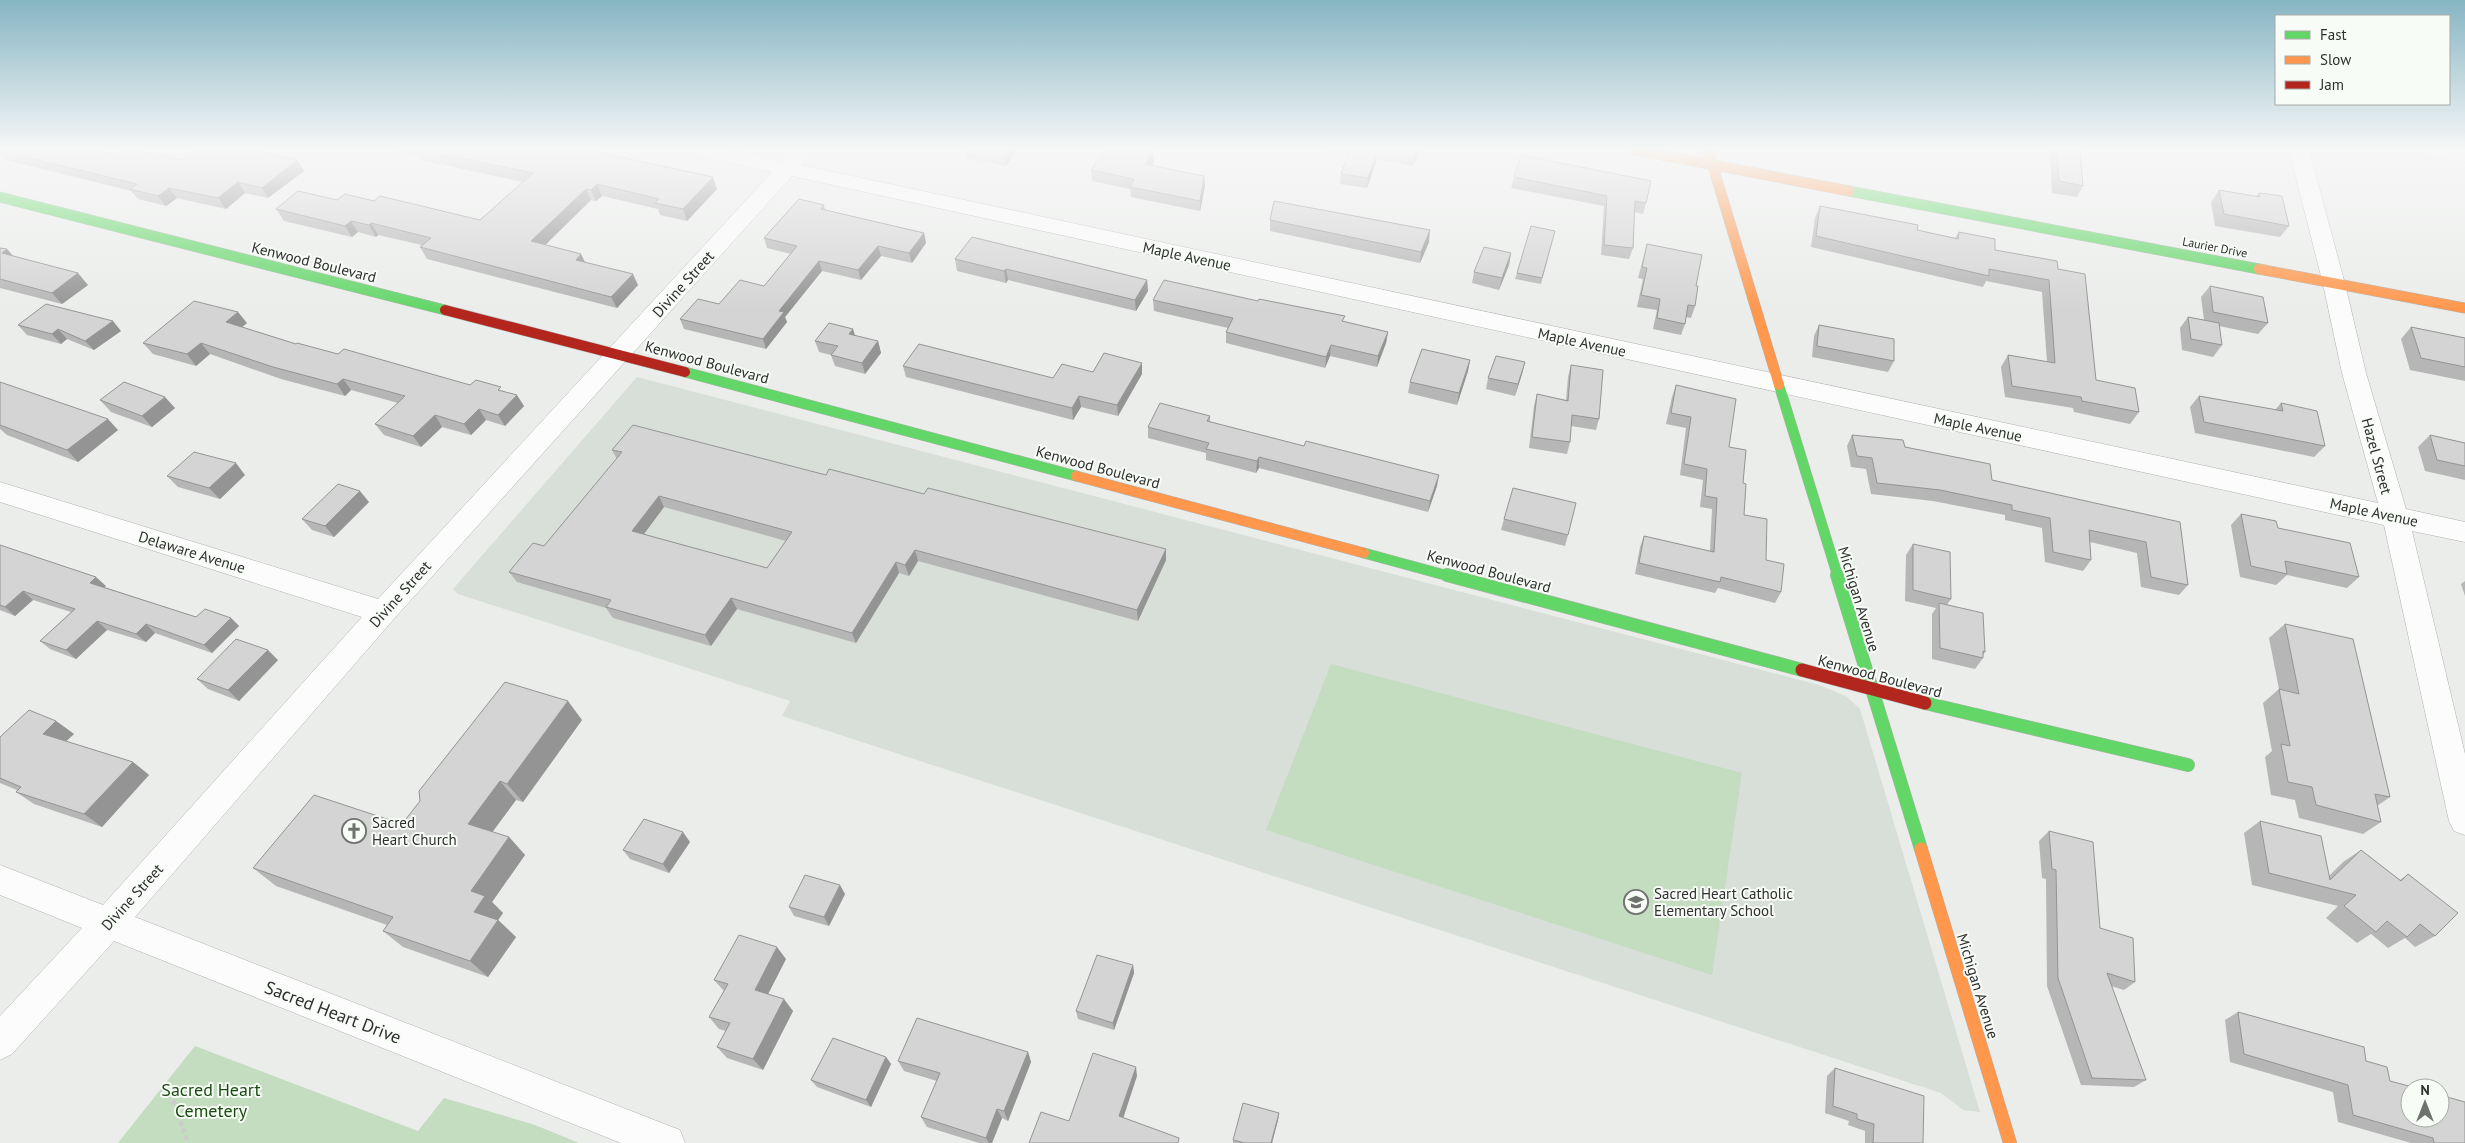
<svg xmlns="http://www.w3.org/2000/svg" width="2465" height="1143" font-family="'PT Sans',sans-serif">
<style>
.built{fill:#d8ded8}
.green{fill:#c4dcc0}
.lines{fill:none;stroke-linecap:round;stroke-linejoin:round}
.street-casing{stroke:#b1b2b0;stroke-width:1}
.fast-far1-casing{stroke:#b1b2b0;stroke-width:11}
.fast-casing{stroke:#b1b2b0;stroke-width:14}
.slow-far1-casing{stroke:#b1b2b0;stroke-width:11}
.slow-casing{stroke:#b1b2b0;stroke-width:14}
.jam-far1-casing{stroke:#b1b2b0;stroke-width:11}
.jam-casing{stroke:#b1b2b0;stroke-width:14}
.path{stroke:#cbcccb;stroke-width:4;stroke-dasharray:4.5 3;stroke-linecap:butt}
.street{fill:#fcfcfc;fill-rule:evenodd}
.fast-far1{stroke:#63d668;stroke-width:10}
.fast{stroke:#63d668;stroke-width:13}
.slow-far1{stroke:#ff974d;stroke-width:10}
.slow{stroke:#ff974d;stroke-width:13}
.jam-far1{stroke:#b3261e;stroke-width:10}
.jam{stroke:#b3261e;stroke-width:13}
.wall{fill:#b5b6b5;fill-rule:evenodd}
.shaded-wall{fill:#949494}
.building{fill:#d3d4d3;stroke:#949494;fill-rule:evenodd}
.labels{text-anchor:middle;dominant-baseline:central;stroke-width:4;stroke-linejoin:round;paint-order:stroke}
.far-street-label{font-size:12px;fill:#2e2f2e;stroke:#f8fcf7}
.street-label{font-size:15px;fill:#2e2f2e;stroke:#f8fcf7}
.poi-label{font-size:15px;fill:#2e2f2e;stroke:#f8fcf7;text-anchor:start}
.near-street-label{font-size:18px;fill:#2e2f2e;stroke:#f8fcf7}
.near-park-label{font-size:18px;fill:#184b0f;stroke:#f8fcf7}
</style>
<rect width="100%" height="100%" fill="#ebedeb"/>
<path class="built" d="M637 377 1819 685 1846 696 1860 709 1980 1112 1963 1110 1941 1093 782 716 790 701 458 594 453 589Z"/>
<path class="green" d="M1331 664 1742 773 1712 975 1266 830Z
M195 1046 418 1131 444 1098 535 1125 579 1143H118Z"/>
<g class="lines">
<defs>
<path id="street" d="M690 150H728L782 161 793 150H814L801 165 2378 503 2342 373 2323 284 2289 150H2309L2345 284 2366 373 2406 509 2465 522V542L2412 531 2465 754V835L2454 831 2449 821 2384 525 792 176 393 620 135 917 667 1125 680 1130 685 1143H621L114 941 12 1054 0 1060V1016L82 928 0 895V865L103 905 362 617 0 502V482L378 599 772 172 693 154Z
M2420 150H2465V162L2423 154Z"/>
<path id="fast-far1" d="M1849 191 2259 269
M0 197 445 310
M685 372 1076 476
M1779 385 1838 577
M1364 553 1452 577"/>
<path id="fast" d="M1447 575 1802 670
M1837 575 1921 849
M1925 703 2188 765"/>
<path id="slow-far1" d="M1636 150 1849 191
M1708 150 1779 385
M2259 269 2465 308
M1076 476 1364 553"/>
<path id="slow" d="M1921 849 2010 1143"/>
<path id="jam-far1" d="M445 310 685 372"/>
<path id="jam" d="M1802 670 1925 703"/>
</defs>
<use href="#street" class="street-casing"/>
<use href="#fast-far1" class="fast-far1-casing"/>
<use href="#fast" class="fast-casing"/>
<use href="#slow-far1" class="slow-far1-casing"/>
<use href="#slow" class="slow-casing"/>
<use href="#jam-far1" class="jam-far1-casing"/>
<use href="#jam" class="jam-casing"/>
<path class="path" d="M171 1093 188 1143"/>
<use href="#street" class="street"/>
<use href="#fast-far1" class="fast-far1"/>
<use href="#fast" class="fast"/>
<use href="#slow-far1" class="slow-far1"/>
<use href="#slow" class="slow"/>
<use href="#jam-far1" class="jam-far1"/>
<use href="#jam" class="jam"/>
</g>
<path class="wall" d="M0 150 116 155 304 171 268 198 245 193 226 209 177 198 166 206 138 199 131 191 6 160 0 153Z
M392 150H587L717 189 687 221 660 215 658 209 602 196 596 201 591 200 545 245 638 285 617 308 427 259 420 247 422 245 378 235 376 237 358 232 352 237 284 221 276 209 337 200 374 201 480 220 523 182 421 160 419 156Z
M966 150H1017L1006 166 967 158Z
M1324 150H1421L1413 166 1377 159 1367 188 1340 184 1341 174 1348 155 1324 151Z
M2050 150H2080L2083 186 2077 197 2052 193Z
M1154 162 1151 166 1204 176 1205 186 1200 211 1131 197 1130 189 1092 181 1091 170Z
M1514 177 1646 203 1643 214 1634 212 1633 248 1629 259 1601 255 1604 206 1511 188Z
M2219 190 2256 196 2259 193 2289 226 2280 237 2215 226 2211 202Z
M824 205 825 210 924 233 926 243 912 263 881 256 861 280 822 271 785 317 787 322 766 349 684 329 680 319 764 286 791 254 767 248 764 238Z
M1820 206 1917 230 1955 238 1959 232 1995 250 2058 269 2096 380 2139 412 2130 424 2074 412 2073 408 2005 397 2001 367 2008 355 2047 362 2042 292 1986 281 1983 287 1811 247 1815 218Z
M1270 220 1429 242 1420 263 1270 231Z
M1555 231 1541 284 1515 279 1517 273Z
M1647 244 1696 286 1695 306 1691 318 1686 317 1685 324 1681 335 1653 329 1657 310 1637 307 1643 279 1638 278Z
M0 248 7 249 13 256 88 285 62 304 0 288Z
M1511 253 1509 265 1499 290 1472 283 1474 272Z
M955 259 1147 280 1148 291 1136 311 1008 280 1006 283 957 271Z
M2210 286 2268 323 2258 334 2219 326 2222 345 2213 357 2182 350 2180 328 2188 317 2204 320 2201 297Z
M1153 300 1344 322 1388 332 1386 343 1377 367 1330 356 1325 368 1226 343V332L1228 328 1154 311Z
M247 323 242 327 296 344 470 385 504 391 524 406 505 426 486 420 471 435 442 427 421 447 384 435 375 424 398 403 351 390 345 396 281 379 210 354 196 366 153 354 143 343Z
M18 325 121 331 94 350 67 339 61 344 27 335Z
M1819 325 1894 361 1888 372 1812 357 1814 336Z
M2411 327 2465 338V381L2410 370 2401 339Z
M853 329 855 336 878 341 881 353 865 374 835 366 831 355 819 352 815 341Z
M1470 360 1468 371 1457 405 1408 393 1410 382Z
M1525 362 1522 374 1515 396 1486 389 1488 378Z
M1571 365 1599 419 1596 430 1571 426 1570 442 1567 454 1529 448 1534 406 1537 394 1566 400 1568 377Z
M903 366 1053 378 1093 372 1142 374 1118 416 1081 407 1073 420 906 377Z
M0 382 118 430 78 462 7 435 0 429Z
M1676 385 1729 447 1743 483 1744 515 1766 560 1781 592 1775 603 1718 588 1715 593 1635 574 1640 547 1644 536 1710 551 1712 509 1700 507 1703 480 1680 475 1686 428 1666 424 1672 397Z
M2199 396 2275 410 2281 403 2325 446 2314 457 2195 433 2190 407Z
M100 400 175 408 152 427 111 412Z
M1210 416V422L1437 486 1428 512 1259 468 1256 473 1206 460V453L1148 438V427Z
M1852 435 1905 447 1992 480 2180 522 2188 585 2179 595 2141 587 2137 553 2090 542 2091 560 2083 571 2045 562 2042 528 2005 520V515L1933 501 1871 494 1866 469 1851 467 1847 446Z
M2430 435 2465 443V480L2425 471 2418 447Z
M612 450 826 475 1166 560 1138 621 918 561 909 576 899 573 856 643 737 609 711 646 613 618 606 608 517 582 509 572 544 546 617 459ZM664 507 786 541 767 568 644 534Z
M245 475 220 499 178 487 167 476Z
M369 502 334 537 312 530 302 519Z
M2241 514 2278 528 2359 577 2347 588 2287 575 2276 585 2240 577 2231 525Z
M1504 519 1568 535 1565 546 1501 530Z
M1913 544 1951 599 1947 605 1985 652 1983 655V658L1975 669 1932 659V614L1936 608 1905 601 1906 555Z
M0 545 106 586 104 587 196 617 231 618 239 626 212 653 155 633 146 642 107 630 76 659 50 649 40 641 71 612 33 600 15 616 0 610Z
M2465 581V596L2461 584Z
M2285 624 2390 797 2377 806 2381 822 2363 834 2299 818 2295 800 2271 795 2265 757 2272 751 2263 703 2279 689 2269 638Z
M278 660 239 701 208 689 197 679Z
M582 720 523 802 516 800 492 832 509 837 525 855 492 902 503 913 498 920 516 937 488 977 403 947 383 931 387 925 276 886 253 868 402 824Z
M56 721 74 734 66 741 133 762 149 775 102 827 34 804 16 792 17 790 0 783V737Z
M2260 821 2329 876 2343 862 2361 850 2400 880 2408 874 2435 936 2415 947 2405 938 2388 948 2371 934 2357 943 2326 918 2338 906 2252 885 2244 833Z
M2049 831 2100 928 2135 982 2124 990 2111 986 2146 1080 2134 1087 2081 1085 2047 986 2046 879 2042 878 2039 841Z
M690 842 669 873 630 859 623 850Z
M845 894 829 926 794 916 789 907Z
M786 959 768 994 793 1011 763 1070 727 1058 717 1047 726 1031 719 1029 709 1017 724 991 714 980Z
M1133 965 1134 973 1114 1030 1078 1019 1076 1011Z
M2238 1012 2366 1061 2465 1143H2411L2338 1122 2333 1092 2230 1062 2225 1020Z
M1028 1052 1031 1062 1008 1121 1002 1118 992 1143H979L927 1127 921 1117 937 1081 904 1071 898 1061Z
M886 1057 891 1064 871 1107 817 1087 811 1080Z
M1835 1068 1923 1143H1865V1131L1848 1125 1849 1121 1825 1113 1827 1076Z
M1279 1113 1278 1120 1272 1143H1233V1140Z"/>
<path class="shaded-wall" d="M1007 150H1017L1006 166 1004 154Z
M1378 150 1377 159 1367 188 1368 178Z
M1417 150H1421L1413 166 1415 156Z
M1153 151 1154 162 1145 175V164Z
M297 160 304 171 268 198 262 188Z
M1204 176 1205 186 1200 211V201Z
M713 177 717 189 687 221 683 209Z
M238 182 245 193 226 209 218 198Z
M597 184 602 196 596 201 591 190Z
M169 188 177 198 166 206 158 196Z
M586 189 591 200 537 253 531 241Z
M351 221 358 232 352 237 345 226Z
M371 223 378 235 376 237 369 225Z
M1430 230 1429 242 1420 263 1421 252Z
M924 233 926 243 912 263 909 253Z
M878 246 881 256 861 280 858 270Z
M7 249 17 261 2 253Z
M1511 253 1509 265 1499 290 1502 278Z
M581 254 587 266 576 260Z
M819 261 822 271 785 317 787 322 766 349 763 339 779 311Z
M1006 269 1008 280 1006 283 1004 271Z
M78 273 88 285 62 304 52 293Z
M633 274 638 285 617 308 611 297Z
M1147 280 1148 291 1136 311 1135 300Z
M238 312 247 323 235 333 226 322Z
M113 321 121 331 94 350 85 341Z
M58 329 67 339 61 344 52 334Z
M853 329 856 340 849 334Z
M1388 332 1386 343 1377 367 1378 356Z
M878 341 881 353 865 374 862 363Z
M201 343 210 354 196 366 187 354Z
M1331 345 1330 356 1325 368 1326 357Z
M1470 360 1468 371 1457 405 1459 393Z
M1525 362 1522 374 1515 396 1518 384Z
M1142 363V374L1118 416 1117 405Z
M343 379 351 390 345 396 337 384Z
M517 395 524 406 505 426 498 415Z
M1079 396 1081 407 1073 420 1072 408Z
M165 397 175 408 152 427 142 416Z
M479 409 486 420 471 435 464 424Z
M435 415 442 427 421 447 413 436Z
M108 419 118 430 78 462 67 450Z
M1259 457V468L1256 473 1257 461Z
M236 463 245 475 220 499 209 488Z
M1439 475 1437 486 1428 512 1430 501Z
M360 491 369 502 334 537 325 526Z
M659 496 664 507 638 542 632 531Z
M1166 549V560L1138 621 1137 610Z
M915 550 918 561 909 576 905 565Z
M896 562 899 573 856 643 852 633Z
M96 577 106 586 99 591 90 583Z
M23 591 33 600 15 616 5 607Z
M731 598 737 609 711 646 705 635Z
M231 618 239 626 212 653 204 645Z
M97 621 107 630 76 659 66 650Z
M146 624 155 633 146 642 136 634Z
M268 650 278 660 239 701 228 690Z
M568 701 582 720 523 802 507 784Z
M56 721 74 734 60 747 43 734Z
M133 762 149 775 102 827 84 814Z
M500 781 516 800 485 842 468 824Z
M683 832 690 842 669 873 663 864Z
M509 837 525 855 492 902 503 913 492 929 474 912 471 891Z
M840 885 845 894 829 926 824 917Z
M498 920 516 937 488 977 470 961Z
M777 947 786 959 764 1002 755 990Z
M1133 965 1134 973 1114 1030 1113 1023Z
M784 999 793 1011 763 1070 753 1059Z
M1028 1052 1031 1062 1008 1121 1004 1111Z
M886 1057 891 1064 871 1107 866 1100Z
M1136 1067 1137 1076 1121 1125 1119 1116Z
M997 1109 1002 1118 992 1143H989L986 1138Z
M1279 1113 1278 1120 1272 1143H1271Z"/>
<path class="building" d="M0 150H91L116 155 123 150H133L182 160 196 150H253L297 160 262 188 238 182 218 198 169 188 158 196 130 189 137 184 0 151Z
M421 150H587L713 177 683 209 655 203 659 199 597 184 591 190 586 189 531 241 581 254 576 260 633 274 611 297 420 247 431 238 371 223 369 225 351 221 345 226 276 209 298 191 337 200 345 194 374 201 380 196 480 220 533 173Z
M983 150H1007L1004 154Z
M1105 150H1145L1153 151 1145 164 1204 176 1200 201 1130 187 1134 179 1091 170Z
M1350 150H1378L1368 178 1341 174Z
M1386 150H1417L1415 156Z
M2057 150H2080L2083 186 2059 181Z
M1521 155 1651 181 1646 203 1635 201 1633 248 1604 245 1607 196 1514 177Z
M2219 190 2260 197 2259 193 2282 196 2289 226 2224 214Z
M799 199 824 205 821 209 924 233 909 253 878 246 858 270 819 261 779 311 784 312 763 339 680 319 698 299 719 304 740 280 764 286 797 246 764 238Z
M1274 201 1430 230 1421 252 1270 220Z
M1820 206 1918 225 1917 230 1958 239 1959 232 1995 239V250L2057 261 2058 269 2085 274 2096 380 2135 388 2139 412 2082 401 2081 397 2012 386 2008 355 2055 363 2049 280 1989 269V276L1816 236Z
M1531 226 1555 231 1542 278 1517 273Z
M972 237 1147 280 1135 300 1006 269 1004 271 955 259Z
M1647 244 1702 255 1696 286H1698L1695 306 1688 305 1685 324 1657 318 1660 299 1641 295 1647 268 1642 267Z
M1484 247 1511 253 1502 278 1474 272Z
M0 248 7 249 2 253 78 273 52 293 0 279Z
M1164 280 1258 301 1259 299 1345 316 1342 321 1388 332 1378 356 1331 345 1326 357 1226 332 1233 318 1153 300Z
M2210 286 2263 297 2268 323 2213 312Z
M194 301 238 312 226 322 296 344 297 343 338 354 344 349 470 385 476 380 501 387 498 390 517 395 498 415 479 409 464 424 435 415 413 436 375 424 405 396 343 379 337 384 273 367 201 343 187 354 143 343Z
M46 304 113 321 85 341 58 329 52 334 18 325Z
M2188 317 2219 323 2222 345 2191 339Z
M829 323 853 329 849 334 878 341 862 363 831 355 838 346 815 341Z
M1819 325 1894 339V361L1817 346Z
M2411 327 2465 338V367L2421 358Z
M919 344 1053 378 1062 364 1093 372 1104 353 1142 363 1117 405 1079 396 1072 408 903 366Z
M1422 349 1470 360 1459 393 1410 382Z
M1496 356 1525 362 1518 384 1488 378Z
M1571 365 1603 370 1599 419 1572 415 1570 442 1532 437 1537 394 1568 401Z
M0 382 108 419 67 450 0 425Z
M124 382 165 397 142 416 100 400Z
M1676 385 1736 399 1729 447 1746 450 1743 483 1746 484 1744 515 1767 519 1766 560 1784 564 1781 592 1721 577 1720 582 1639 563 1644 536 1714 552 1717 498 1705 496 1707 469 1684 464 1691 417 1671 413Z
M2199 396 2283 411 2281 403 2317 411 2325 446 2204 422Z
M1160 403 1210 416 1207 421 1304 446 1306 441 1439 475 1430 501 1259 457 1257 461 1206 449 1209 443 1148 427Z
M633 425 826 475 829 469 924 494 928 488 1166 549 1137 610 915 550 905 565 896 562 852 633 731 598 705 635 606 607 611 600 509 572 533 543 544 546 622 452 612 450ZM659 496 792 532 767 568 632 531Z
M1852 435 1903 440 1905 447 1990 464 1992 480 2180 522 2188 585 2151 577 2146 542 2089 530 2091 560 2053 552 2050 518 2012 510V505L1940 490 1877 483 1872 458 1857 456Z
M2430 435 2465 443V466L2437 460Z
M194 452 236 463 209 488 167 476Z
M338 484 360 491 325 526 302 519Z
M1513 488 1576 503 1568 535 1504 519Z
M2241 514 2276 521 2278 528 2350 543 2359 577 2285 561 2287 574 2251 566Z
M1913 544 1950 552 1951 599 1913 590Z
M0 545 96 577 90 583 196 617 205 609 231 618 204 645 146 624 136 634 97 621 66 650 40 641 75 609 23 591 5 607 0 605Z
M1939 603 1983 613 1985 652 1983 651V658L1940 648Z
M2285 624 2353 639 2390 797 2375 794 2381 822 2316 805 2312 787 2288 782 2281 744 2290 746 2279 689 2299 694Z
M236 639 268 650 228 690 197 679Z
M505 682 568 701 507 784 500 781 468 824 509 837 471 891 485 896 474 912 498 920 470 961 383 931 393 917 253 868 314 795 402 824 420 801 419 791Z
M29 710 56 721 43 734 133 762 84 814 16 792 21 787 0 778V737Z
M644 819 683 832 663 864 623 850Z
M2260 821 2321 836 2330 880 2361 850 2401 881 2408 874 2458 913 2435 936 2420 924 2407 937 2387 921 2376 932 2344 906 2356 895 2269 873Z
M2049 831 2093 842 2100 928 2133 938 2135 982 2107 973 2146 1080 2092 1078 2058 978 2056 870 2052 869Z
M805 875 840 885 824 917 789 907Z
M739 935 777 947 755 990 784 999 753 1059 717 1047 730 1023 709 1017 728 984 714 980Z
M1097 955 1133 965 1113 1023 1076 1011Z
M2238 1012 2364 1047 2366 1061 2387 1067 2390 1081 2416 1088H2410V1118H2440V1095L2465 1102V1143H2434L2433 1138 2353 1115 2348 1085 2244 1054Z
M917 1018 1028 1052 1004 1111 997 1109 986 1138 921 1117 940 1073 898 1061Z
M833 1038 886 1057 866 1100 811 1080Z
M1093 1053 1136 1067 1119 1116 1179 1138 1178 1143H1029L1041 1112 1069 1121Z
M1835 1068 1924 1096 1923 1143H1873L1874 1124 1857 1119V1114L1833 1106Z
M1243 1103 1279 1113 1271 1143H1245L1233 1140Z"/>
<linearGradient id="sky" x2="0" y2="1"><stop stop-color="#86b5c3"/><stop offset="0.48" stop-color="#f6f7f6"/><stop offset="1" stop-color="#f6f7f6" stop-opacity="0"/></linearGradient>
<rect width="2465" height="310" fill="url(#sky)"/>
<defs>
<symbol id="church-ring" viewBox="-11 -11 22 22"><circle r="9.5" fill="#f8fcf7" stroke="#707270" stroke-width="1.5"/><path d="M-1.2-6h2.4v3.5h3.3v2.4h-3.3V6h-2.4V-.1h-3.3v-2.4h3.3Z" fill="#707270"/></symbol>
<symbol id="school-ring" viewBox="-11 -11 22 22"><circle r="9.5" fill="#f8fcf7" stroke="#707270" stroke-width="1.5"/><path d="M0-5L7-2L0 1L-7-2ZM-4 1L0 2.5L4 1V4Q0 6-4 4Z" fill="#707270"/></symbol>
</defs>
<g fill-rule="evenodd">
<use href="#church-ring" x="340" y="817" width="28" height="28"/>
<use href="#school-ring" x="1622" y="888" width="28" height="28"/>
</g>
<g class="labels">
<g class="far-street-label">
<text transform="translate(2215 247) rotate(11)">Laurier Drive</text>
</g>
<g class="street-label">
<text transform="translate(1187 256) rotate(12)">Maple Avenue</text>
<text transform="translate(314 262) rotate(14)">Kenwood Boulevard</text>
<text transform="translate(683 284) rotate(-48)">Divine Street</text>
<text transform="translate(1582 342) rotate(12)">Maple Avenue</text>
<text transform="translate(707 362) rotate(15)">Kenwood Boulevard</text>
<text transform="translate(1978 427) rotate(12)">Maple Avenue</text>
<text transform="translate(2377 456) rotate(75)">Hazel Street</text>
<text transform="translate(1098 467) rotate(15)">Kenwood Boulevard</text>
<text transform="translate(2374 512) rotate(12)">Maple Avenue</text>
<text transform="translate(192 552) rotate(17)">Delaware Avenue</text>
<text transform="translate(1489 571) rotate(15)">Kenwood Boulevard</text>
<text transform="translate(400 594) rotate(-48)">Divine Street</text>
<text transform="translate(1859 599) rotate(73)">Michigan Avenue</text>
<text transform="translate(1880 676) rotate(15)">Kenwood Boulevard</text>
<text transform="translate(132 897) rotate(-48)">Divine Street</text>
<text transform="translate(1978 986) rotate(73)">Michigan Avenue</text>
</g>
<g class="poi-label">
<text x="372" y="822">Sacred<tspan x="372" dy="17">Heart Church</tspan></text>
<text x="1654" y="893">Sacred Heart Catholic<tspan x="1654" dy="17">Elementary School</tspan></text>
</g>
<g class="near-street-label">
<text transform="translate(333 1012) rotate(21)">Sacred Heart Drive</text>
</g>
<g class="near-park-label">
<text x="211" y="1089">Sacred Heart<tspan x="211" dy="21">Cemetery</tspan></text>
</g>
</g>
<rect x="2275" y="15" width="175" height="90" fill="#f8fcf7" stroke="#a7aaa7"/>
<rect x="2285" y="31" width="25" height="8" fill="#63d668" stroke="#a7aaa7"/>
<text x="2320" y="40" font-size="15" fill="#2e2f2e">Fast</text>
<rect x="2285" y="56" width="25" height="8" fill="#ff974d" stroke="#a7aaa7"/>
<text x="2320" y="65" font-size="15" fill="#2e2f2e">Slow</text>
<rect x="2285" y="81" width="25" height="8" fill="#b3261e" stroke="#a7aaa7"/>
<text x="2320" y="90" font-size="15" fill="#2e2f2e">Jam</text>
<g transform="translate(2425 1103)"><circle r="24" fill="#f8fcf7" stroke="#a7aaa7"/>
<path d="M0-4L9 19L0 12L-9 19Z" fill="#707270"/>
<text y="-8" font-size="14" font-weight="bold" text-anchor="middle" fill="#2e2f2e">N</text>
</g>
</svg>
